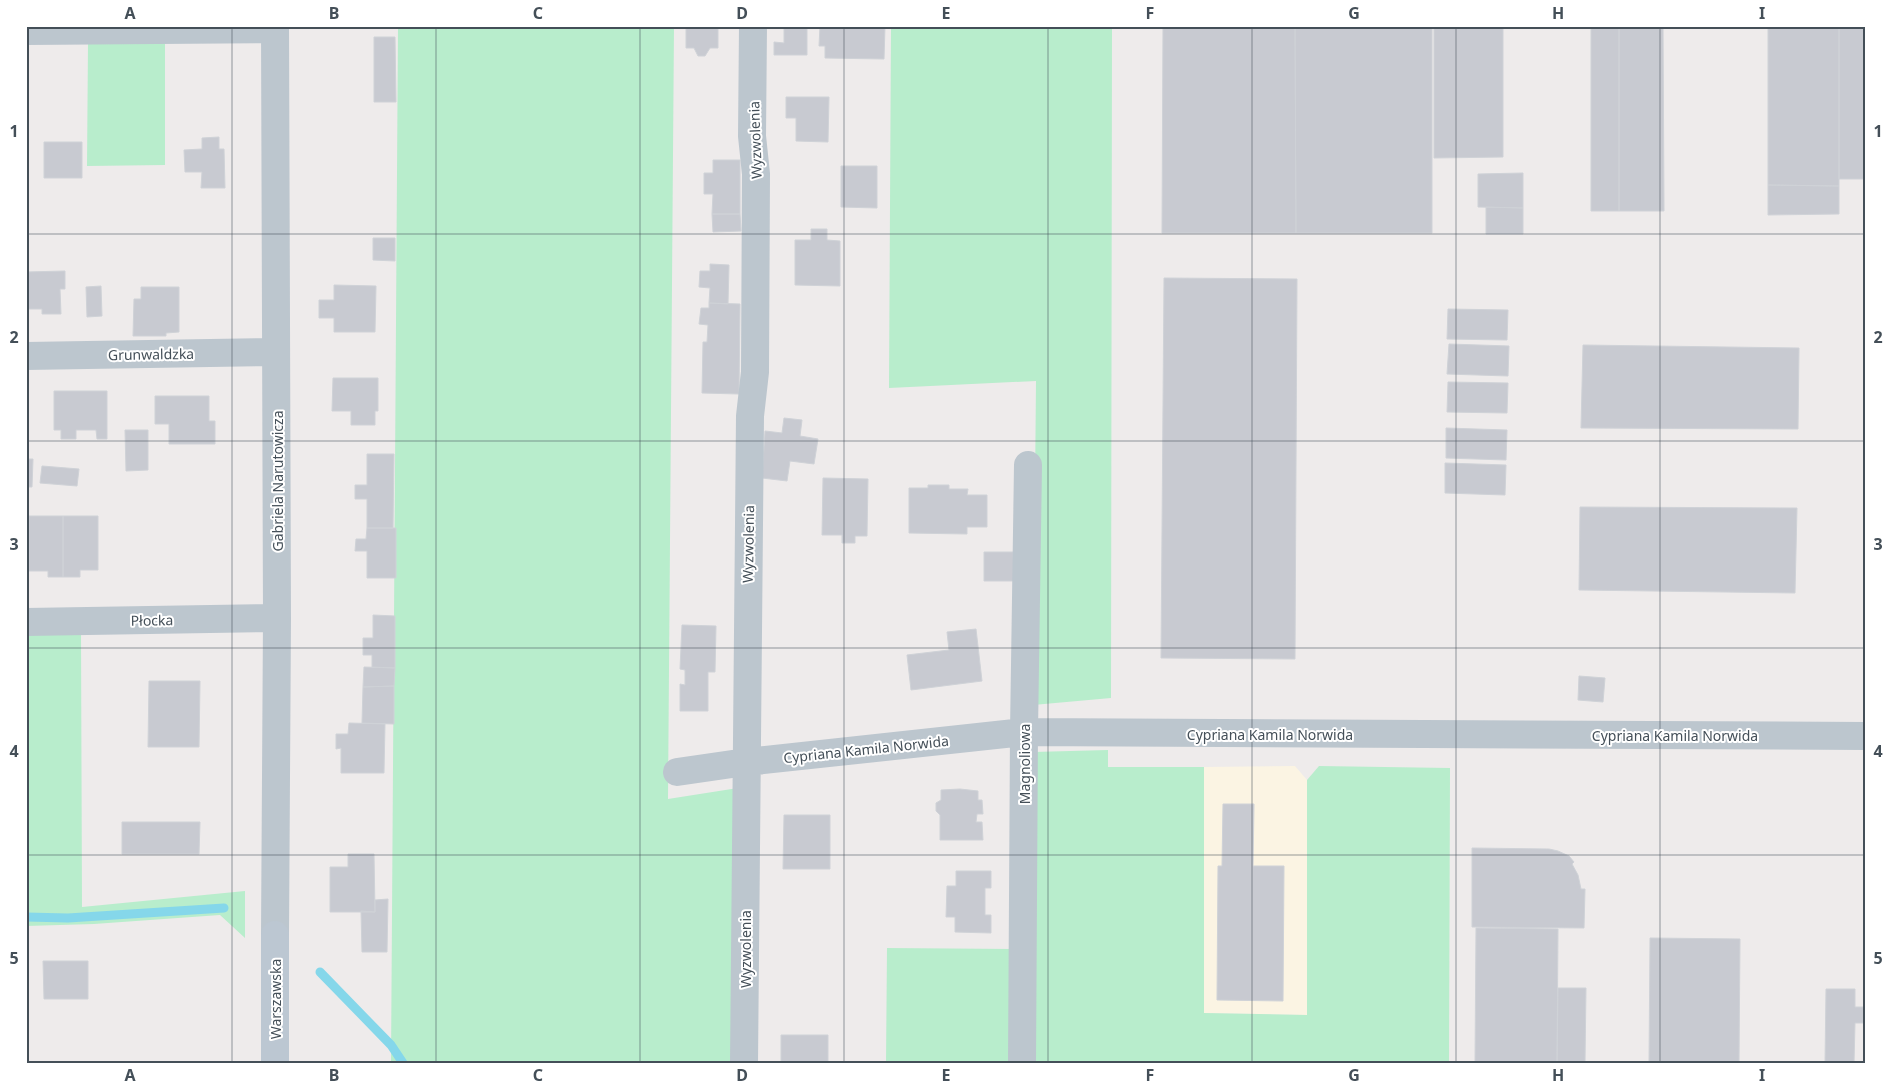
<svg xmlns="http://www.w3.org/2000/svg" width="1892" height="1089" font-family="'Noto Sans',sans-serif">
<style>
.commercial{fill:#fbf4e3}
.green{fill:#b8edcc}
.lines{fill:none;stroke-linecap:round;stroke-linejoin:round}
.stream{stroke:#85d7ea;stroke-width:9}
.building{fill:#c8cad1;stroke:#cfd2d7}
.street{stroke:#bcc6ce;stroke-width:28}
.secondary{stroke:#bcc7d2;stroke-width:28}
.grid{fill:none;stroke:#444f58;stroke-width:1;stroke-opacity:0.55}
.labels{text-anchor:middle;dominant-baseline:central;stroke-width:4;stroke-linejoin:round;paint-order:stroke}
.street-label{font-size:14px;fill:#444f58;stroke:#fff}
.neatline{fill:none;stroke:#444f58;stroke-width:2}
.grid-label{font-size:16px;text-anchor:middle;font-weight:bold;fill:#444f58}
</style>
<rect width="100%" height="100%" fill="#eeebeb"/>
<path class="commercial" d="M1295 766 1307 780V1015L1203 1013 1204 767Z"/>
<path class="green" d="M398 26H674L668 799 738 788 736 1063H391Z
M891 26H1112L1111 698 1033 705 1036 381 889 388Z
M88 43H165V165L87 166Z
M81 632 82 907 245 891V938L220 915 94 924 26 926V634Z
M1108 750V767H1204V1013L1307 1015V780L1319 766 1450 768 1449 1063H1032L1033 752Z
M887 948 1014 949 1013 1063H886Z"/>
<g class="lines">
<path class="stream" d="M26 917 68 918 224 908
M320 972 391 1045 403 1063"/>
</g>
<path class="building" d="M686 26H718V48H710L705 56H698L694 48H686Z
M784 26H807V55H774V42L784 43Z
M820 26H885L884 59 825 58V46H819Z
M1163 26H1295L1296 233H1162Z
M1295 26H1432V233H1296Z
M1434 26H1503V157L1434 158Z
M1591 26H1619V211H1591Z
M1619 26H1663L1664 211H1619Z
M1768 26H1839V186L1768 185Z
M1839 26H1866V179H1839Z
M374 37H395L396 102H374Z
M786 97H829L828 142 796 141V118H786Z
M219 137V149H224L225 188H201L202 172H185L184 150 202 149V138Z
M44 142H82V178H44Z
M713 160H740V214H712L713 194H704V173H713Z
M841 166H877V208L841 207Z
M1523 173V208L1478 207V174Z
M1768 185 1839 186V214L1768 215Z
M1486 207 1523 208V234H1486Z
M712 214H740L741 231 713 232Z
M811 229H827V240L840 241V286L795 285V240H811Z
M373 238H395V261L373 260Z
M710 264 729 265 728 304 709 303 710 288 699 287 700 271H710Z
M65 271V289H60L61 314H42V309H26V272Z
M1164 278 1297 279 1295 659 1161 658Z
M334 285 376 286 375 332H334V318H319V300H334Z
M101 286 102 316 87 317 86 287Z
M141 287H179V332L166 333V336H133L134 299H141Z
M709 303 740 304 739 394 702 393 703 342H707L708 325 699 324 701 308H709Z
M1448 309 1508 310 1507 340 1447 339Z
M1449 344 1509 346 1508 376 1447 374Z
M1583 345 1799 348 1798 429 1581 428Z
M333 378H378V411H375V425H351V411H332Z
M1448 382 1508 383 1507 413 1447 412Z
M54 391H107V439H97L96 430H76V439H61V430H54Z
M155 396H209V421H215V444H169V424H155Z
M784 418 802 420 800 436 818 439 814 464 790 461 787 481 762 478 765 431 782 433Z
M1446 428 1507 430 1506 460 1446 458Z
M125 430H148V470L126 471Z
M367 454H394L393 528H367V499H355V485H367Z
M26 459H33L32 487H26Z
M1445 463 1506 465 1505 495 1445 493Z
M42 466 79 469 77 486 40 483Z
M823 478 868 479 867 536H855V543H842V535H822Z
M928 485H949V489H968L967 495H987V527H967V534L909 533V488H928Z
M1580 507 1797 508 1795 593 1579 590Z
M29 516H63V577H48V571H29Z
M63 516H98V570H80V577H63Z
M367 528H396V578H367V551H355L356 539H366Z
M984 552H1013L1014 581H984Z
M373 615 395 616V668L372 667V655H363V638H373Z
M682 625 716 626 715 672H708V711H680V684L685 685V670L680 669Z
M976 629 982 681 911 690 907 655 949 650 947 632Z
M364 667 395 668 394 686 363 687Z
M1579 676 1605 678 1603 702 1578 700Z
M149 681H200L199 747H148Z
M394 686V724L362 723 363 687Z
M349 723 385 724 384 773H341V748L336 749V734H348Z
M960 789 978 791V800H982L983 814H977L976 822H982L983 840H940V815L936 811V803L941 800V790Z
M1223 804H1254L1253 866H1284L1283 1001 1217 1000 1218 866H1222Z
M784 815H830V869H783Z
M122 822H200L199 854H122Z
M1472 848 1549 849 1558 851 1569 856 1574 862 1572 864 1578 875 1581 889H1585L1584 928 1472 927Z
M348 854H374L375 912H330V867H348Z
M956 871H991V888H985V915H991V933L955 932V917H946L947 886H956Z
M388 899 387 952H362L361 911 375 912V900Z
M1476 928 1558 929 1557 1063H1475Z
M1650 938 1740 939 1739 1063H1649Z
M43 961H88V999H44Z
M1558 988H1586L1585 1063H1557Z
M1826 989H1855V1007H1866V1023H1855L1854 1063H1825Z
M781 1035H828V1063H781Z"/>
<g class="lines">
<path class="street" d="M275 26 277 618 275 935
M26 31 275 29
M26 356 276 352
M26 622 277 618
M677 772 746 762 1024 732 1866 736
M744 1063 750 416 755 372 756 174 752 136 753 26
M1022 1063 1024 732 1028 465"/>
<path class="secondary" d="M275 1063V935"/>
</g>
<path class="grid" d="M232 26V1063M436 26V1063M640 26V1063M844 26V1063M1048 26V1063M1252 26V1063M1456 26V1063M1660 26V1063M26 234H1866M26 441H1866M26 648H1866M26 855H1866"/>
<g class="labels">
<g class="street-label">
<text transform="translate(755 140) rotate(-92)">Wyzwolenia</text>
<text transform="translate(151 354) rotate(-1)">Grunwaldzka</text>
<text transform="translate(277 481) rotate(-90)">Gabriela Narutowicza</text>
<text transform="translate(748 544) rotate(-89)">Wyzwolenia</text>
<text transform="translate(152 620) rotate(-1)">Płocka</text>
<text x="1270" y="734">Cypriana Kamila Norwida</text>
<text x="1675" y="735">Cypriana Kamila Norwida</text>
<text transform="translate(866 749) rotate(-6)">Cypriana Kamila Norwida</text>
<text transform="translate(1024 764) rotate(-90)">Magnoliowa</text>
<text transform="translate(745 949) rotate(-90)">Wyzwolenia</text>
<text transform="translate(275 999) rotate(-90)">Warszawska</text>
</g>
</g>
<rect width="1892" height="1089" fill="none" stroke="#ffffff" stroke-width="55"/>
<rect x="28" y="28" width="1836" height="1034" class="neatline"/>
<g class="grid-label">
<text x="130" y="19">A</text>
<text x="334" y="19">B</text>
<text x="538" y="19">C</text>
<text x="742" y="19">D</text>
<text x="946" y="19">E</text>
<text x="1150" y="19">F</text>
<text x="1354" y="19">G</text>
<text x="1558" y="19">H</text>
<text x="1762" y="19">I</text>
<text x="14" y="137">1</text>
<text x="1878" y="137">1</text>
<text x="14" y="343">2</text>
<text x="1878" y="343">2</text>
<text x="14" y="550">3</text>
<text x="1878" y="550">3</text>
<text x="14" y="757">4</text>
<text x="1878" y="757">4</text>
<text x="14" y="964">5</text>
<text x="1878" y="964">5</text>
<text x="130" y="1081">A</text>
<text x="334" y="1081">B</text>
<text x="538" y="1081">C</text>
<text x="742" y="1081">D</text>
<text x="946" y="1081">E</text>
<text x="1150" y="1081">F</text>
<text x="1354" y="1081">G</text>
<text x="1558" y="1081">H</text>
<text x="1762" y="1081">I</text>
</g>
</svg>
